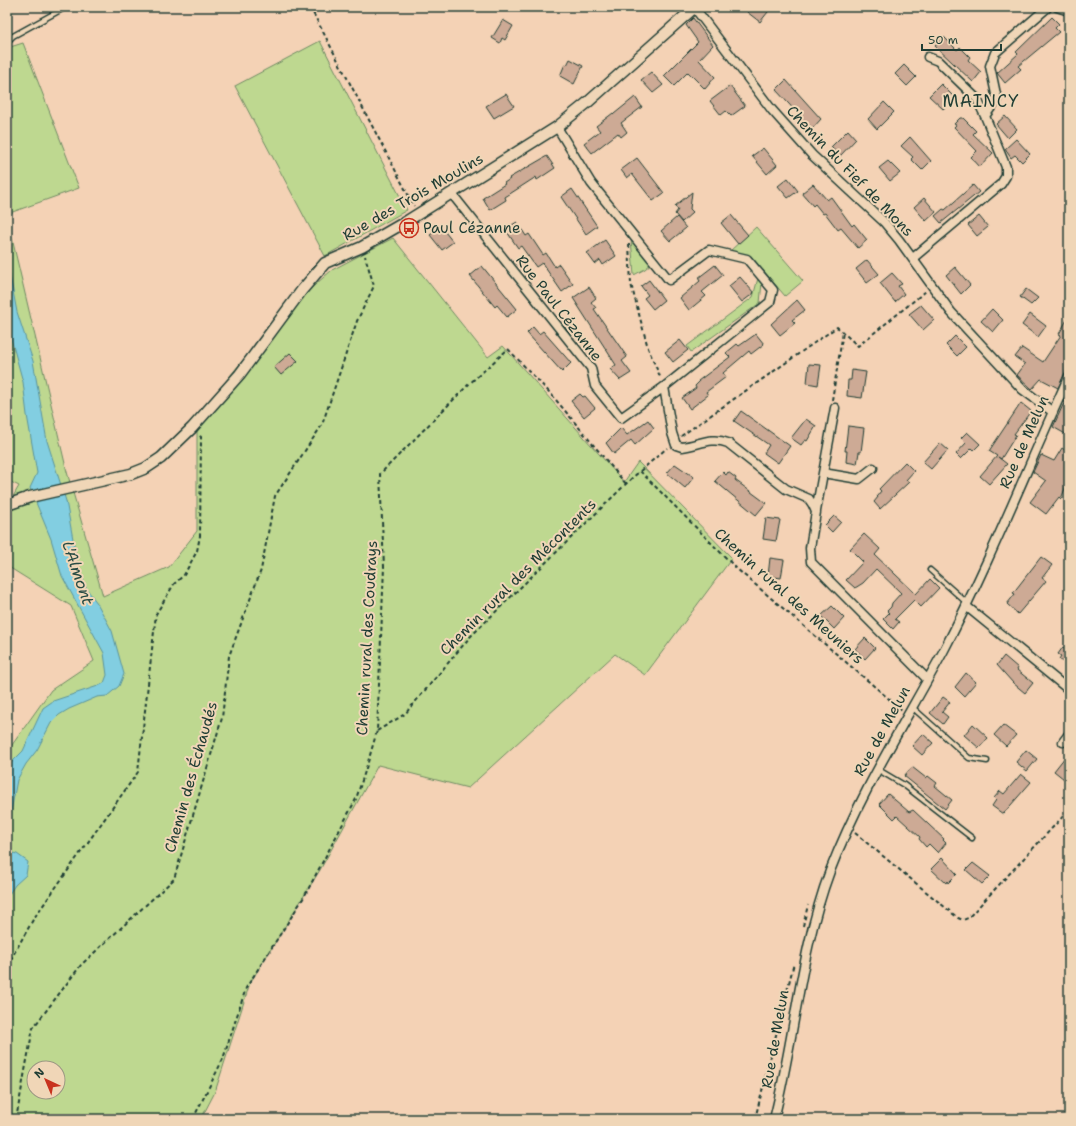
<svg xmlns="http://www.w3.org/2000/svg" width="1076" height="1126" font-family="'Shantell Sans',sans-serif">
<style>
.green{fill:#bed890;stroke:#6e8a62;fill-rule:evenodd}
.water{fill:#82cee1;stroke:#5a949c}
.building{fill:#cdaa95;stroke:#1f3d34}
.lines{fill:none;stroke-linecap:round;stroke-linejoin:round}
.service-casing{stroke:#1f3d34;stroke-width:7}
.minor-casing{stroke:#1f3d34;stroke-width:11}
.tertiary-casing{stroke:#1f3d34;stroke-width:13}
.path{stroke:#1f3d34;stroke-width:2;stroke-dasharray:4 3;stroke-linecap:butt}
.service{stroke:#f0d6b7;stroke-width:4}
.minor{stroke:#f0d6b7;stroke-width:8}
.tertiary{stroke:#f0d6b7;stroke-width:10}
.labels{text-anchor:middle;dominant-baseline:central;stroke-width:4;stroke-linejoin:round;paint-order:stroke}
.street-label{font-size:15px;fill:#1f3d34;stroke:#f0d6b7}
.poi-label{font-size:15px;fill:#1f3d34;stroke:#f0d6b7;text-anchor:start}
.water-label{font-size:16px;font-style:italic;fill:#294c45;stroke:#f0d6b7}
.quarter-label{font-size:17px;letter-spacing:1px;fill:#1f3d34;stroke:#f0d6b7}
</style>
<rect width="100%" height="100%" fill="#f4d2b5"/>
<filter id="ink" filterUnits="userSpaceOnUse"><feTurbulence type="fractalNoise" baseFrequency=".025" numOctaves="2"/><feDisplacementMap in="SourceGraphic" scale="8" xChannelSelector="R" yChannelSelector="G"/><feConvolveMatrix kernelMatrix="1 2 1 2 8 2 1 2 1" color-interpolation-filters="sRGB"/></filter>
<g filter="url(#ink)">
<path class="green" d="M320 41 407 210 325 256 235 86Z
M23 43 79 188 7 214V48Z
M7 217 67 472 103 596 169 567 197 531V417L276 319 332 270 393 238 488 357 503 346 624 482 638 462 732 558 645 675 615 654 468 788 378 765 320 870 250 983 215 1092 201 1119H7V752L51 690 94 661 71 606 7 566V507L19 486 7 480ZM34 1068H58V1092H34Z
M756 227 803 281 785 296 752 257 730 251Z
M631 239 652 263 645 269 634 275Z
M758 278 762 282 760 303 691 352 687 346 753 297Z"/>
<path class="water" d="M7 260 17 312 33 361 47 441 66 501 77 561 86 588 97 603 112 631 124 674 119 686 107 696 97 697 69 709 59 715 51 723 37 750 26 764 17 780 8 827 10 852 17 854 28 862 26 875 15 885 7 897V767L23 751 43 708 53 701 98 686 104 683 107 675 104 653 62 576 51 539 30 488 37 473 27 415 23 382 7 324Z"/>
<path class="building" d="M751 7H762L768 12 760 22 747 12Z
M1052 17 1059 24 1055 28 1059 32 1018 66 1021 69 1005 83 997 73 1018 54 1016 52Z
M693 18 713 45 699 60 715 77 705 89 688 72 674 86 664 76 698 42 686 25Z
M503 20 513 26 505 40 502 38 500 43 492 38Z
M944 37 957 50 960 47 970 57 968 60 981 72 973 82 935 46Z
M570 59 583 66 574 84 560 76 565 64 567 65Z
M904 65 916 77 907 86 895 74Z
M651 72 663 85 653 93 641 80Z
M786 80 821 119 812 129 776 90Z
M941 84 955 98 943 109 929 96Z
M730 86 745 106 731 116 726 111 721 115 710 101Z
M506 94 514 106 494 118 486 106Z
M635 97 642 107 621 123 627 132 621 137 618 133 592 153 584 143 600 131 596 126 613 113 614 114Z
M884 102 894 112 877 129 868 119Z
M1005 116 1017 129 1008 138 996 124Z
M960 118H963L976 131 973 134 993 153 980 167 971 157 977 151 954 127 956 125 954 124Z
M848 130 856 139 840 156 831 147Z
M910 137 931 161 922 170 911 159 913 157 901 146Z
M1016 139 1030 154 1022 162 1015 155 1011 158 1005 149Z
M763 148 777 165 767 174 752 156Z
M547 156 555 168 537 180 536 177 505 197 506 200 490 210 483 198 505 184 504 183 510 179 509 178Z
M637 158 664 193 653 201 632 174 627 178 621 170Z
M888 161 900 173 890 181 879 168Z
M788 178 798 191 788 198 778 186Z
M813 184 827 200 831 197 852 226 854 224 867 240 858 248 841 228 838 230 825 213 823 214 815 204 813 206 802 193Z
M973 185 979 192 941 223 935 216 943 209 945 210Z
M572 189 597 226 586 234 561 197Z
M692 192 690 209 693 212 682 222 675 214 678 210 675 206Z
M924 198 936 212 926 221 914 207Z
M731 215 748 235 738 244 721 223Z
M979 216 988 227 977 236 968 225Z
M677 217 686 228 670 241 661 231Z
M517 222 526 236 529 234 543 255 546 253 555 267 559 264 573 284 562 292 542 263 536 267 521 246 518 248 505 229Z
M441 227 453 242 442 250 430 235Z
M605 240 616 256 603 265 600 260 595 264 587 253Z
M867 260 879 274 867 283 856 269Z
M715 265 723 275 702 292 706 296 689 310 680 298 700 281 698 278Z
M482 266 517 309 507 317 497 305 495 307 470 276Z
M955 267 970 285 961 294 946 275Z
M892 273 902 284 898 286 904 294 895 302 880 283Z
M740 277 754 293 742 302 729 286Z
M649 280 664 300 653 309 644 298 648 295 641 286Z
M589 287 596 298 591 302 596 308 594 309 627 357 622 361 631 373 620 380 610 369 616 365 573 298Z
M1026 289 1038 298 1031 305 1020 297Z
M797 300 805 310 792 320 795 323 780 335 771 324Z
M921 305 934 320 923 330 909 314Z
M992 309 1003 320 993 332 981 321Z
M1030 314 1046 326 1038 337 1022 325Z
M1069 316V365L1058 388 1041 379 1032 389 1017 375 1025 364 1015 357 1022 348 1043 362 1061 335 1059 334Z
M533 327 539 334 543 331 571 363 562 372 527 333Z
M756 334 764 344 751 354 749 351 723 373 726 377 706 392 708 395 690 409 682 398 696 388 695 386 699 382 698 381 730 357 726 353 737 344 739 346Z
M955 336 966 347 957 356 946 345Z
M680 340 688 350 673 362 665 352Z
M290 353 298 361 281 375 274 367Z
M809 364 821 365 818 385 807 383Z
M852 370 866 372 862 398 847 396 848 380H851Z
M1069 392V436L1053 427Z
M580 394 583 397 585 396 595 408 584 417 571 401Z
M1021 403 1031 411 1014 434 1016 435 1001 459 998 457 1007 464 989 484 980 476 997 456 989 451Z
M741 411 790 446 778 463 764 453 769 445 734 421Z
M806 419 816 426 807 441 805 440 801 445 791 438Z
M648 420 654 428 635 445 631 440 614 454 606 443 621 428 627 435Z
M848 426 864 428 861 452H859L857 464 846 462 847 451H845Z
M967 432 980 444 974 450 972 448 961 459 956 454 966 443 961 438Z
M940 443 948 450 931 469 923 462Z
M1062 448 1069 453V478L1061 499 1059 497 1046 514 1030 502 1046 481 1033 472 1041 455 1054 461Z
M905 462 914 471 906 480 909 482 880 509 874 502 878 497 877 496 881 491 879 489Z
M675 464 694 477 685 488 667 473Z
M723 472 726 475 728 472 736 478 735 480 766 503 756 515 715 481Z
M834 516 841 522 832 532 825 525Z
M766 518 780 520 776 541 763 539Z
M864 534 880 549 875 555 916 594 930 579 939 588 921 607 914 600 895 619 899 622 893 629 883 619 889 613 887 611 891 607 892 603 901 593 876 569 863 583 855 588 846 580 863 562 850 549Z
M1041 557 1052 565 1042 578 1046 581 1018 614 1007 604 1015 594 1013 593Z
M770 558 784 560 781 578 768 576Z
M832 606 844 618 834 629 821 616Z
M865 638 875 648 865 659 855 649Z
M1063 647 1067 650 1069 647V666L1059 659 1061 656 1058 654Z
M1004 656 1018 668 1017 670 1033 683 1025 693 1013 683 997 665Z
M966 673 976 682 964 696 955 687Z
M943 697 950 702 942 712 948 717 943 724 930 713Z
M973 724 988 738 979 748 964 735Z
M1003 725 1016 735 1006 746 994 735Z
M923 734 933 743 922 755 912 746Z
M1026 750 1037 759 1027 771 1016 762Z
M1069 752V783L1054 771Z
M912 767 926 778 928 776 937 783 935 786 952 800 945 809 904 776Z
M1021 774 1031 782 1003 814 992 806 996 800 994 798 1000 791 1004 794Z
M888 794 909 812 913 810 944 839 943 840 946 843 938 853 929 844 926 847 919 839 920 837 897 816 894 819 879 804Z
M942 858 957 874 948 883 947 881 946 883 931 869Z
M973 863 990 876 982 884 966 870Z"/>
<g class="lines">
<defs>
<path id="service" d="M7 42 13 36 66 7
M930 570 967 603
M912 707 969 758 987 761
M877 769 904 785 972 838"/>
<path id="minor" d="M694 7 772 110 812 155 884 222 899 240 951 312 1022 389 1053 412
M1057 7 1069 11
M928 57 938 61 977 99 985 116
M452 194 591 368 595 386 621 418 664 387 770 302 773 290 747 259 709 250 669 280 591 183 557 127
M913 258 1001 184 1006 176V167L985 116 997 99 990 66 995 53 1048 7
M664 387 672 433 676 445 682 447C699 445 711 436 728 443L786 489 809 499 813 505 816 512 810 548 811 562 927 679
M823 473 859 479 873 468
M816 511 835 408
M966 606 1069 690
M1063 742 1069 734
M774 1119C795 1037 800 951 830 871 860 793 904 724 943 652 990 562 1027 468 1069 376"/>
<path id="tertiary" d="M7 505 30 497 131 474 146 468 161 458 192 428 240 374 302 290 325 263 362 247 407 221 557 127 587 103 695 7"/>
</defs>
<use href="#service" class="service-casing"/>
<use href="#minor" class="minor-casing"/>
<use href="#tertiary" class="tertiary-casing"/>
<path class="path" d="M310 7 414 206
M629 244 631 284 648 348 661 379
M832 400 843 332
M681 436 837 327 858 346 926 291
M640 471 737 569 902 710
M377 731 405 714 470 637 632 478 667 448
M855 833 958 918 963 920 968 918 1069 810
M803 926 808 905
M7 966 34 918 138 772 156 614 174 584 184 575 197 551 200 536 201 437 199 435
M16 1119 33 1028 81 965 174 879 222 718 229 656 261 570 275 496 322 425 357 321 374 286 365 256
M193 1119 223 1059 246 988 304 897 356 799 368 762 377 731 384 567 380 474 468 385 508 349 551 394 626 484
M755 1119 794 963"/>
<use href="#service" class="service"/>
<use href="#minor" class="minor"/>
<use href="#tertiary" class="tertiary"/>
</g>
</g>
<defs>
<symbol id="bus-ring" viewBox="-11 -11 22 22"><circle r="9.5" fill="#f0d6b7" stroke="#c8321e" stroke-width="1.5"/><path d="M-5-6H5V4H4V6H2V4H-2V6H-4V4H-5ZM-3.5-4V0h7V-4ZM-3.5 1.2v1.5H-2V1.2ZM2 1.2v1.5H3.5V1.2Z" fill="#c8321e"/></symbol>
</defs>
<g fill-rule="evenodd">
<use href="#bus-ring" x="398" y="217" width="22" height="22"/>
</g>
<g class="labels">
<g class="street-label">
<text transform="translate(850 171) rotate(46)">Chemin du Fief de Mons</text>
<text transform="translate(413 197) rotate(-30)">Rue des Trois Moulins</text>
<text transform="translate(559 308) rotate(52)">Rue Paul Cézanne</text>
<text transform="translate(1024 442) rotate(-66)">Rue de Melun</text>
<text transform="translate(518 577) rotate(-45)">Chemin rural des Mécontents</text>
<text transform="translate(789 596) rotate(42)">Chemin rural des Meuniers</text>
<text transform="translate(367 638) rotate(-87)">Chemin rural des Coudrays</text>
<text transform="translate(882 731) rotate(-61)">Rue de Melun</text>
<text transform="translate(191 777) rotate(-74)">Chemin des Échaudés</text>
<text transform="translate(775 1039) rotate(-80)">Rue de Melun</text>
</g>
<g class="poi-label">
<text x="423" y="228">Paul Cézanne</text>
</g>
<g class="water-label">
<text transform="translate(78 573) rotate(71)">L'Almont</text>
</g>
<g class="quarter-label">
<text x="981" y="101">MAINCY</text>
</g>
</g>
<rect width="1076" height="1126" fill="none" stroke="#f0d6b7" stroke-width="24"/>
<rect x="12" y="12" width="1052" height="1102" fill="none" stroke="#1f3d34" stroke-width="1.5" filter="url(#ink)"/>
<g transform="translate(46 1080) rotate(316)"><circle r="19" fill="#f0d6b7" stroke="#9c9983"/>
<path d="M0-3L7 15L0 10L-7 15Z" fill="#c8321e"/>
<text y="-6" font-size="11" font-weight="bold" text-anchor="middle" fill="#1f3d34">N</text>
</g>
<path d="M922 44v6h79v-6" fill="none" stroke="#1f3d34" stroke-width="2"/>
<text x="928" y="44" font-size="12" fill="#1f3d34" stroke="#f0d6b7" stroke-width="3" paint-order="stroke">50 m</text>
</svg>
